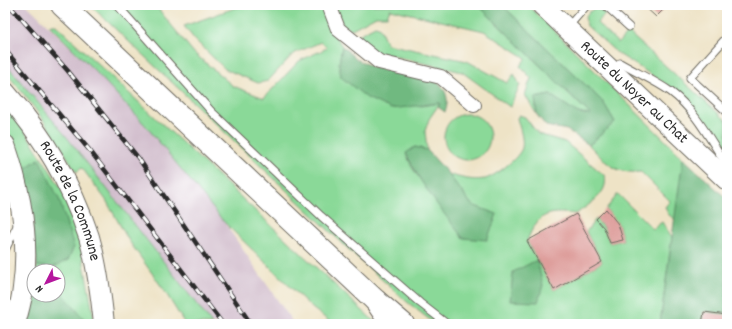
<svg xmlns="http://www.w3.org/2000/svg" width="732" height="329" font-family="Dekko,sans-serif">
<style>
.industrial{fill:#d1bdcc}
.green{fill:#8ad998;stroke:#5a8262}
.forest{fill:#6fb980;stroke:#4d7256}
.building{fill:#de9e9b}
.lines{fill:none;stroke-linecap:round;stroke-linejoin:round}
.lane-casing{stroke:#6f6b61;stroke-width:9}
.street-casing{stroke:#6f6b61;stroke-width:16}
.secondary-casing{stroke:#6f6b61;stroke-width:22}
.primary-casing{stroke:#6f6b61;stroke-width:24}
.highway-casing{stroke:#6f6b61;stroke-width:24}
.lane{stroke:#fff;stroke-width:7}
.street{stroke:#fff;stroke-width:14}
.secondary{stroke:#fff;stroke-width:20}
.primary{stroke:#fff;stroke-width:22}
.highway{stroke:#fff;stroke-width:22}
.rail-casing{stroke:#2b2b2b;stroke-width:4.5}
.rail{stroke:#fff;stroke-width:3;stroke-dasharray:9;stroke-linecap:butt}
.labels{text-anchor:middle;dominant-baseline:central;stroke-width:3;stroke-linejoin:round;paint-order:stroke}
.street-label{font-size:16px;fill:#2b2b2b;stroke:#fff}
</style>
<rect width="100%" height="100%" fill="#fff"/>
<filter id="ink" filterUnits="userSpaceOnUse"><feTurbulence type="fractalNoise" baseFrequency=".025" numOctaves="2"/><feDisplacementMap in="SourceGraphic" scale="8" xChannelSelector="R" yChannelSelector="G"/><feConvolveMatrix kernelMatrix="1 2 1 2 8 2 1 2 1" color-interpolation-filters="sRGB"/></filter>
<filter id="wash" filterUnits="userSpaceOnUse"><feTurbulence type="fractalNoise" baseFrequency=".012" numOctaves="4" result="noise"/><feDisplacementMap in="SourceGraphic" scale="16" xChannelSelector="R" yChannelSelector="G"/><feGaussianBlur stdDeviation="0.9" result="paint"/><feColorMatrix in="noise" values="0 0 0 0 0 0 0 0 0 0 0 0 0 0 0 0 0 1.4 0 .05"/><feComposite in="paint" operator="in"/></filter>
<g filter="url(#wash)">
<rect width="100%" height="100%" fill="#eee3c6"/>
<path class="industrial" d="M5 5H27L96 72 146 126 224 222 294 324H212L66 136 5 63Z"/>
<path class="green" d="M90 5H155L194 53 233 86 264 98 299 61 327 48 321 42 293 54 268 81 258 83 225 69 195 40 184 26 243 5H322L329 26 342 46 339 64 421 106 440 103 429 119 425 131 427 150 415 147 406 154 413 169 442 211 472 205 448 174C461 178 471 181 485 179 494 177 519 158 522 148 524 138 519 127 517 118L519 115 525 117 538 134 565 142 605 176C609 194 589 204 576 214 547 211 538 213 527 241L554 290 602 262 586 232 596 219 604 228 610 243 623 240 618 224 606 209 618 194 653 229 662 222 672 237 660 324H435L406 301 357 257Z
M335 5H478L592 116 578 113 550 95 535 98 537 115 525 95 531 78 520 66 526 58 484 31 390 9 387 16H376L352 29 343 26Z
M502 5H528L683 158 675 220 668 214 665 207 670 201 641 172C613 174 607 163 589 145L615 122 603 102Z
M595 8 606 13 597 23 618 43 628 32 727 121V153L683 95 617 53 587 26 585 17 589 12Z
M49 25H56L377 324H333L312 308 224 222 146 126 96 72Z
M375 26 379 27 387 44 467 61 507 83 514 74 520 85 510 107 462 72 372 51 359 38 360 34Z
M5 63 66 136 212 324H185L164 290 129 241 106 200 82 168 76 172C55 136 33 103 5 72Z
M5 105 19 122 63 191 79 236 95 324H84L83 318 58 288V271H36L37 266 52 268 39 159 19 172 5 128Z
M444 137a23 23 0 1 1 46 0a23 23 0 1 1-46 0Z"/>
<path class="forest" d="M478 5H502L603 102 615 122 589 145 567 130 546 126 537 115 535 98 550 95 578 113 591 115Z
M342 46 356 59 372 67 436 80C446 89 450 99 445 112L438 107 440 103 391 109 367 98 341 77 339 64Z
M415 147 427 150 446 171 472 205 497 214 487 240 463 238C442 211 420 184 406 153Z
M683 158 727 199V324H660Z
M39 159 59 199 74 247 68 260 52 268 37 266 31 217 19 172Z
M537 260 543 285 538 302 510 301 513 272Z
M34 284V295H58V288L83 318 84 324H24Z"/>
<g id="blocks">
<path class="building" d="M643 5H668L656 17Z
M606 209 618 224 623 240 610 243 604 228 596 219Z
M576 214 602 262 554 290 527 241Z
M704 312 727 315V324H702Z"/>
</g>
</g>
<g filter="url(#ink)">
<use href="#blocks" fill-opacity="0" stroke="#6f6b61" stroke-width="1"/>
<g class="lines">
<defs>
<path id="lane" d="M117 5 211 111 321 216 420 303 447 324
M605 5 629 27
M567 28 587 5
M727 37 690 78 727 112
M620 63C637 73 656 81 671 92 696 111 710 140 727 165
M5 250 18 224
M5 302V301"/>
<path id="street" d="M329 5 338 29 379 62 441 77 474 105"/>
<g id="secondary">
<path id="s1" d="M542 5 727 180"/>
<path id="s2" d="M5 92C42 134 71 183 89 237 97 264 101 295 104 324"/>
<path d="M5 145C21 192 30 239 23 288 22 300 18 312 15 324"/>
</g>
<path id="primary" d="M62 5 376 301 386 316"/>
<path id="highway" d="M376 301 403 324"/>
</defs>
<use href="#lane" class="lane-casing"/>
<use href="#street" class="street-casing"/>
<use href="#secondary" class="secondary-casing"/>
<use href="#primary" class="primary-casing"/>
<use href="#highway" class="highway-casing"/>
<use href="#lane" class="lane"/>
<use href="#street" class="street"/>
<use href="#secondary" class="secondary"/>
<use href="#primary" class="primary"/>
<use href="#highway" class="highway"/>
<defs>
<path id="rail" d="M9 5 68 71 139 159 251 324
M5 50 91 152 223 324"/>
</defs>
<use href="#rail" class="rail-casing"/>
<use href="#rail" class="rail"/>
</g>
</g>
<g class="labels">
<g class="street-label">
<text stroke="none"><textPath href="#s1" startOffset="127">Route du Noyer au Chat</textPath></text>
<text stroke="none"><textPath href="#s2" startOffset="128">Route de la Commune</textPath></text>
</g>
</g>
<rect width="732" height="329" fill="none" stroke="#fff" stroke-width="20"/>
<g transform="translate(46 283) rotate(228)"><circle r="19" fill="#ffffff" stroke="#aaaaaa"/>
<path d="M0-3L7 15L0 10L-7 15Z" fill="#b5179e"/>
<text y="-6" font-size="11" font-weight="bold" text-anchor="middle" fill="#2b2b2b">N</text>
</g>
</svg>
